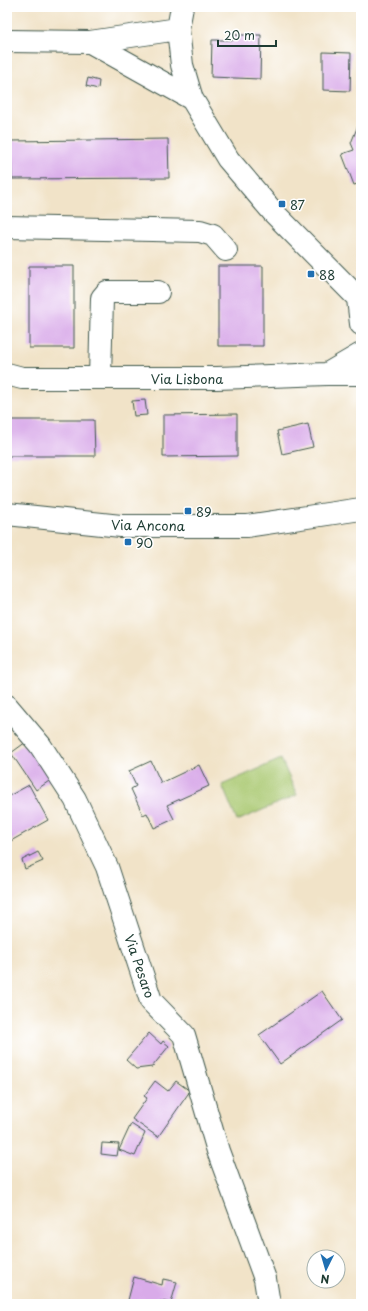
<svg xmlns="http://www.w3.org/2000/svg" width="368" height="1311" font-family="'Playpen Sans',sans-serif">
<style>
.green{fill:#a9c86f;stroke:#648252}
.building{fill:#d9abe9}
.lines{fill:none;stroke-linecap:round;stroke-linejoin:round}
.minor-casing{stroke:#3e564a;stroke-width:24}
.minor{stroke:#fff;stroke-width:22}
.poi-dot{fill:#1f6fb2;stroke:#fff;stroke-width:1.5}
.labels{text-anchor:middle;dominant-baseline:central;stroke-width:3;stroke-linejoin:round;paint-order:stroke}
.poi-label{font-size:13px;fill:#1f3d34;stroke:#fff;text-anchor:start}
.street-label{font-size:13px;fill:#1f3d34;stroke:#fff}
</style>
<rect width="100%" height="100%" fill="#fff"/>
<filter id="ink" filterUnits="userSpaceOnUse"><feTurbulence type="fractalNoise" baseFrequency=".025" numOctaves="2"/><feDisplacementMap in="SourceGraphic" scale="8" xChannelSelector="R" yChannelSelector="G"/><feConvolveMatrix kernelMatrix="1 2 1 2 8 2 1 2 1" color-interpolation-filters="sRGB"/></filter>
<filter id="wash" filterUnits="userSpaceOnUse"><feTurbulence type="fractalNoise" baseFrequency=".012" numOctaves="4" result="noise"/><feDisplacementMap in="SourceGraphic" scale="16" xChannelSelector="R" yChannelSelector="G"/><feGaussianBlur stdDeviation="0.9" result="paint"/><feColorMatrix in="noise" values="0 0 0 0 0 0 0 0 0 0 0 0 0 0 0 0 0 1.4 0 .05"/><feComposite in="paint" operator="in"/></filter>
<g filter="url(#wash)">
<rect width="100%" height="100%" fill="#f1e3c8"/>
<path class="green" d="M281 759 297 795 237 821 222 785Z"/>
<g id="blocks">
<path class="building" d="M234 35H261L260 79 211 77 212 40H234Z
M323 52 351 53 350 91 323 90Z
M88 78 99 81 98 89 86 86Z
M359 123 361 124V183L354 185 342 154 354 150 351 143Z
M168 139 169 178 12 179 11 141Z
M29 266H74V348H29Z
M218 266H263V346H218Z
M145 400 147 415 134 416 132 401Z
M237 414V456L163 457V415Z
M7 420H94L95 456H7Z
M308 424 313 447 282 454 277 431Z
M26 742 52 779 36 790 11 753Z
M151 761 161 783 199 765 209 786 167 805 174 819 154 828 147 813 143 815 131 789 136 786 129 771Z
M29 785 48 820 9 842 7 838V797Z
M38 852 43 861 25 869 22 860Z
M322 991 342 1020 280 1064 259 1035Z
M149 1033 161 1044 163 1041 169 1046 152 1067 136 1069 126 1060Z
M155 1081 168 1091 176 1081 190 1091 158 1137 132 1119 147 1098 144 1096Z
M131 1124 145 1133 135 1156 119 1150Z
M102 1143 119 1144 117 1156 101 1154Z
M134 1277 162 1285 163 1279 177 1282 171 1303 160 1301 159 1304H127Z"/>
</g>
</g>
<g filter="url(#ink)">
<use href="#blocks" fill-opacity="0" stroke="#3e564a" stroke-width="1"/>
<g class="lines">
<defs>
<path id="minor" d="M182 7 178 29 182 65 192 99 228 159 273 212 361 301
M178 29 90 42 192 99
M7 41 90 42
M7 227 200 231 213 235 226 250
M358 299 361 324
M7 374 22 378H217L327 374 361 354
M327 374H361
M100 378 102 298 107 292H158
M7 514 121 526H247L361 509
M7 706 40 745 75 799 107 867 151 1001 184 1035 218 1151 265 1279 269 1304"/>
</defs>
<use href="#minor" class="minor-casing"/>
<use href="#minor" class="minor"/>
</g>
</g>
<g class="poi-dot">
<rect x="278" y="200" width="8" height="8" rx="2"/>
<rect x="307" y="270" width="8" height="8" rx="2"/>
<rect x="184" y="507" width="8" height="8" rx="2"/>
<rect x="124" y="538" width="8" height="8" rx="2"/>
</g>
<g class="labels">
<g class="poi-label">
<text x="290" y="204">87</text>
<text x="319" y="274">88</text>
<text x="196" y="511">89</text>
<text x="136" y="542">90</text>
</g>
<g class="street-label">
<text x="187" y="378">Via Lisbona</text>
<text transform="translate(148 525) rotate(1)">Via Ancona</text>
<text transform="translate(140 966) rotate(71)">Via Pesaro</text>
</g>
</g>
<rect width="368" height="1311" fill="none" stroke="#fff" stroke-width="24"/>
<g transform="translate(326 1269) rotate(185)"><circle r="19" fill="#ffffff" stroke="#a5b1ae"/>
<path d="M0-3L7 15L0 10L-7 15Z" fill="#1f6fb2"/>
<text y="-6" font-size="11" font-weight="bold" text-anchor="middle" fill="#1f3d34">N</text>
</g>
<path d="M218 40v6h58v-6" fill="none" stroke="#1f3d34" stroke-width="2"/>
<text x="224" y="40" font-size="12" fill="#1f3d34" stroke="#ffffff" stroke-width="3" paint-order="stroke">20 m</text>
</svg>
